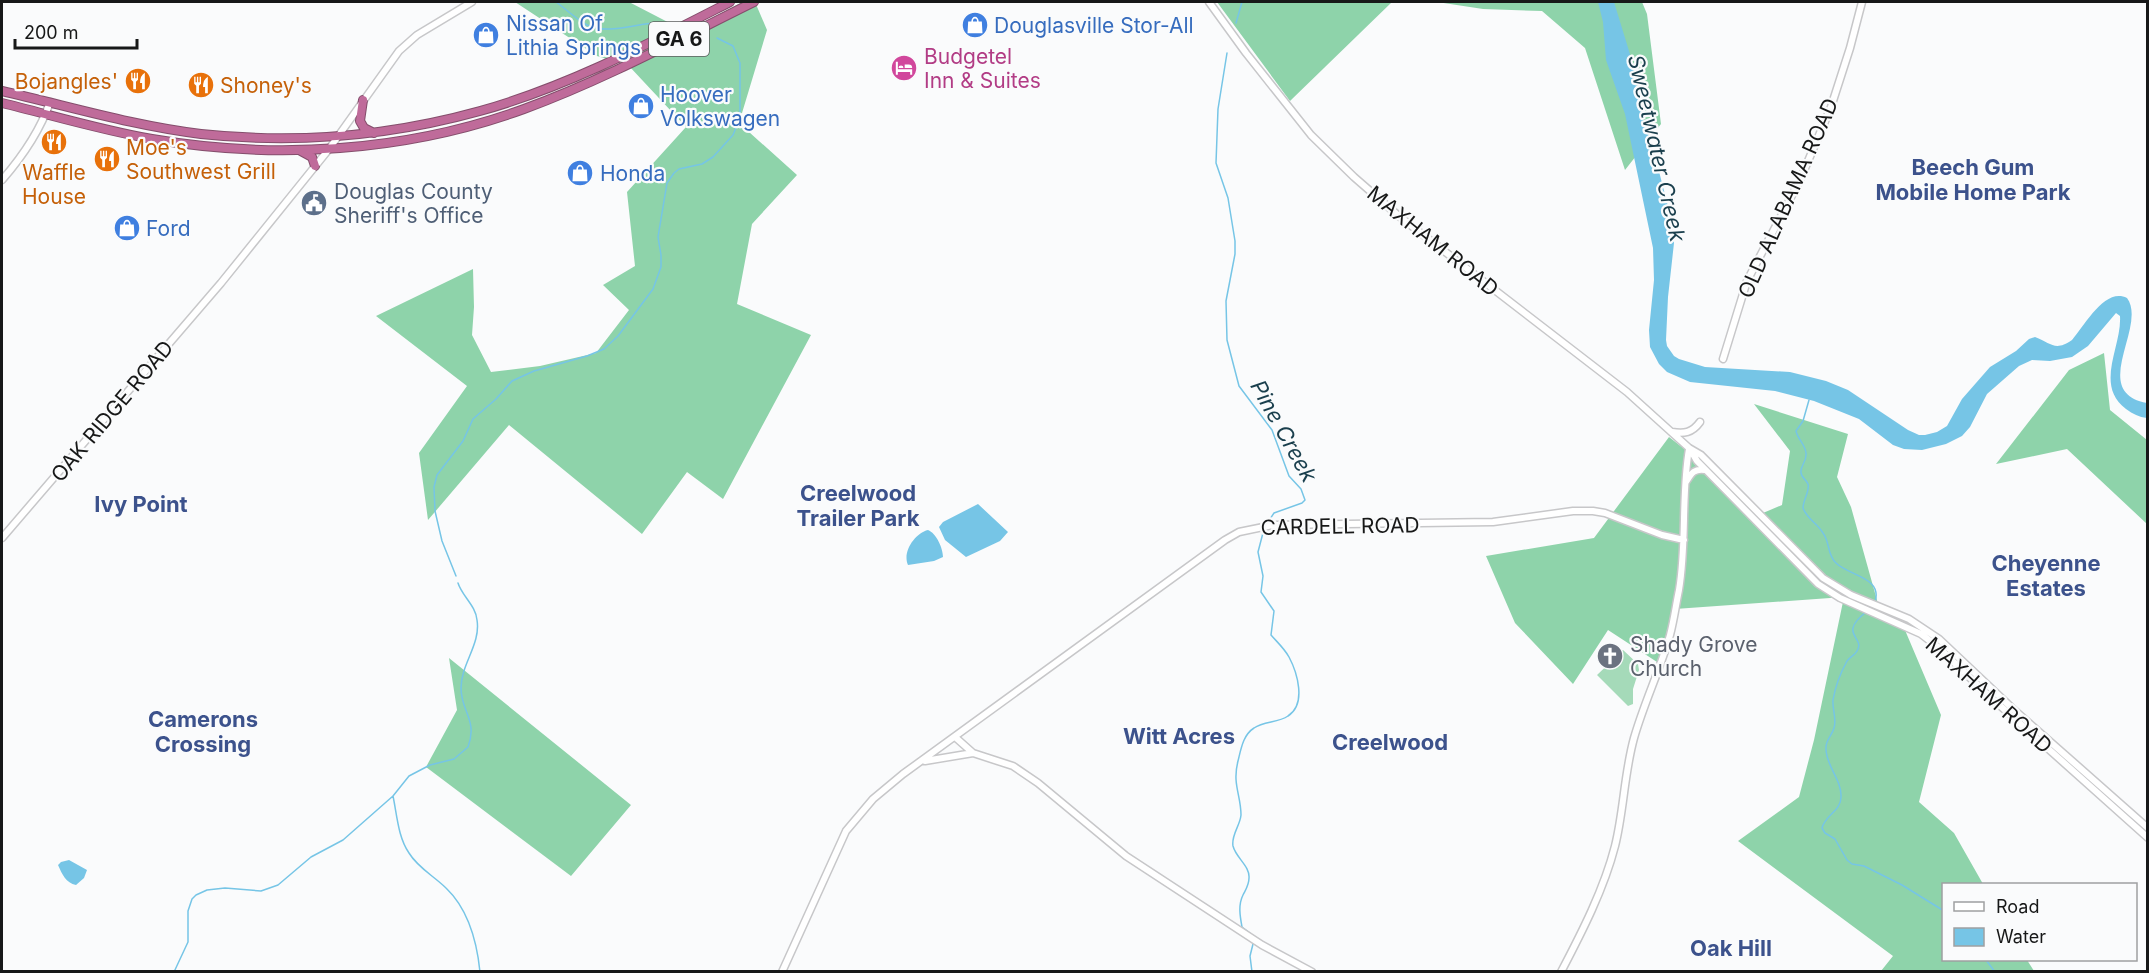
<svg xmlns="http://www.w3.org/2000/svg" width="2149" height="973" font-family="Inter,sans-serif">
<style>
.green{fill:#a5dab9}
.forest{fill:#8ed3aa}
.water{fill:#76c5e6}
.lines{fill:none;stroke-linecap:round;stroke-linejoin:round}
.stream{stroke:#76c5e6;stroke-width:1.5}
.secondary-casing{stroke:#c7c7c9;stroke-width:9}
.highway-casing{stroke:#844e6c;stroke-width:10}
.secondary{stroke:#fff;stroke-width:6}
.highway{stroke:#bf6b9a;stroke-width:8}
.labels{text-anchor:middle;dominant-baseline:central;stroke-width:4.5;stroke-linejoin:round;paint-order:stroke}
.shield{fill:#fafbfc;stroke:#5b5c5c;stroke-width:1.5}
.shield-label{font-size:20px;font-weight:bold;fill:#171818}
.shop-label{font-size:21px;fill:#366cbe;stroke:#fafbfc;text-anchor:start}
.hotel-label{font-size:21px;fill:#b23c85;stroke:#fafbfc;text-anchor:start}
.food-label{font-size:21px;fill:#c56008;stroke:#fafbfc;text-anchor:start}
.service-label{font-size:21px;fill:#4e5e75;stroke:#fafbfc;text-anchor:start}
.street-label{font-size:21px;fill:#171818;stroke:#fafbfc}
.worship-label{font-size:21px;fill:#5b616d;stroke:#fafbfc;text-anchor:start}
.water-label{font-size:22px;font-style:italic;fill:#1a3f4d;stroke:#fafbfc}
.neighbourhood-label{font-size:22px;font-weight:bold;fill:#3c528c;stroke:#fafbfc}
</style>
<rect width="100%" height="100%" fill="#fafbfc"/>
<path class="green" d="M1623 650 1638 664 1639 670 1633 689V704L1628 706 1597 675 1617 656 1616 653Z"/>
<path class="forest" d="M515 2H629L687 32 742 2H755L767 30 739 123 797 175 752 224 737 304 811 335 723 499 687 472 642 534 509 425 428 520 419 453 467 386 376 316 473 269 474 307 472 335 491 372 540 366 596 353 629 310 603 285 635 266 627 192 686 127 629 66 597 56Z
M1217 2H1392L1290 101Z
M1437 2H1642L1647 14 1661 124 1625 170 1585 48 1542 11 1483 9Z
M2104 353 2110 410 2147 440V524L2067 449 1996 464 2069 370Z
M1754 404 1848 434 1837 477 1851 507 1880 611 1899 616 1941 715 1919 802 1954 833 1983 884H1944V960H2027L2034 971H1881L1893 956 1738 841 1799 797 1814 740 1844 597 1675 609 1657 662 1608 630 1573 684 1515 623 1486 556 1594 538 1669 437 1692 455 1751 518 1782 505 1790 451Z
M449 658 631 805 571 876 426 767 457 710Z"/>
<path class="water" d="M1598 2H1614L1633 64 1643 119 1653 148 1671 218 1674 243 1668 297 1666 340 1667 346 1674 356 1679 359 1705 367 1790 372 1826 381 1848 390 1908 430 1919 435H1925L1937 432 1947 426 1962 399 1990 367 2016 351 2029 339 2035 337C2051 343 2055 352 2072 340 2085 325 2105 287 2127 298 2148 326 2088 392 2147 403V418C2139 417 2133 414 2126 409 2094 385 2122 347 2120 316L2116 313 2088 346 2072 357 2050 361 2032 360 2019 366 1987 394 1970 427 1962 436 1946 444 1922 450 1904 449 1893 445 1859 419 1814 401 1775 391 1690 382 1667 372 1659 364 1650 347 1649 330 1654 280 1653 248 1625 114 1606 60 1603 22Z
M978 504 1008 532 1000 541 966 557 945 540 939 527 943 522Z
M928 530C936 533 943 548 943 557L934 561 908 565C902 552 915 533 928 530Z
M69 860 87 870 84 878 76 885C66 883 62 874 58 865L61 862Z"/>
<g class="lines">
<path class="stream" d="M556 2C566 9 576 19 587 25 610 36 640 21 664 23
M1236 23 1242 2
M1227 53 1218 109 1216 163 1228 198 1235 241V254L1226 301 1227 340 1239 386 1272 430 1289 476 1301 489 1305 500 1302 503 1274 513 1266 525
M1809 400 1803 421 1796 431C1798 440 1805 444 1806 453 1807 461 1801 465 1801 471 1800 477 1806 479 1808 484 1810 491 1803 500 1803 508 1807 519 1817 523 1823 533 1830 542 1827 555 1836 563 1849 576 1883 577 1875 602
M456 576 442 541 435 511 434 487 437 475 463 441 473 419 496 399 512 381 534 371 587 356 604 349 618 336 653 289 661 267V255L658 237 667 183 674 173 679 169 702 164 713 157 733 135 740 118V63L733 46 717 38
M1866 612C1837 635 1866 637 1857 651 1855 655 1850 657 1847 661 1841 672 1835 688 1833 700 1832 709 1837 719 1834 728 1832 736 1825 740 1826 749 1826 766 1842 780 1841 797 1841 811 1825 815 1822 828L1825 833 1835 839 1847 860 1852 864 1864 866 1902 885 1944 911
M393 796C397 815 398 837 409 853 418 868 434 876 446 888 468 909 477 942 480 972
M1251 934 1242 927C1240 916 1238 905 1243 895 1246 889 1249 885 1249 878 1250 866 1236 858 1233 846 1231 835 1240 826 1241 815 1241 795 1232 784 1238 761 1241 749 1243 735 1254 728 1264 721 1278 723 1288 716 1307 704 1297 672 1289 657 1284 648 1277 642 1271 635L1274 611 1261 592 1263 576 1258 552 1264 529
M1986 960 1995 972
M174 972 188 942V911L192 899 196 895 207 890 225 888 261 891 278 885 311 857 343 840 393 796 409 776 430 765 454 759 468 747C478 720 461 712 461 688 461 664 481 644 477 620 476 606 462 596 458 583
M1252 972 1250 956 1253 944"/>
<defs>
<path id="secondary" d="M1209 2 1246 53 1311 135 1354 177 1400 217 1627 392 1689 448 1701 455 1823 578 1851 595 1909 619 1939 639 2012 708 2148 828
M2 180C22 157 40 131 50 102
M1723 359 1747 281 1800 180 1831 107 1850 48 1862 2
M1672 432C1684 434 1692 433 1700 422
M1690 449 1697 461 1818 584 1840 598 1921 634 1938 647 1987 694 2148 838
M1686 482C1691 474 1694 468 1705 470
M2 538 221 283 329 149 399 51 417 35 472 2
M955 737 973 753 1013 766 1038 783 1126 856 1262 945 1312 972
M925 761 973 753
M782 972 846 831 873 799 903 774 1225 540 1239 532 1273 525 1493 522 1573 511H1593L1605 513 1662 535 1684 540
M1561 972C1582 932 1604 889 1615 846 1624 810 1624 774 1634 738 1644 703 1660 670 1670 635 1674 620 1676 604 1679 590 1687 543 1681 495 1689 449"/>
<path id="highway" d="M2 91C68 106 134 126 201 134 295 144 390 136 480 111 567 87 650 43 730 2
M363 100 360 121 364 128 374 133
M2 103C51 115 101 130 152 139 275 160 406 152 524 109 603 80 679 39 754 2
M301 151 312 157 315 166"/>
</defs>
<use href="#secondary" class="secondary-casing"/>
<use href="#highway" class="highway-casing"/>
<use href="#secondary" class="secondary"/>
<use href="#highway" class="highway"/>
</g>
<defs>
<symbol id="shop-disc" viewBox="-11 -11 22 22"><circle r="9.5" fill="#3f7fe0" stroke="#fafbfc"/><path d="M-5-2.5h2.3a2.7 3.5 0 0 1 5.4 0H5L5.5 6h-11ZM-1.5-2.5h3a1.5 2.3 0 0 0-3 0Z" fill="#fff"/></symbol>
<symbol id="hotel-disc" viewBox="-11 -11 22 22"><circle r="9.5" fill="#d1479c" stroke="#fafbfc"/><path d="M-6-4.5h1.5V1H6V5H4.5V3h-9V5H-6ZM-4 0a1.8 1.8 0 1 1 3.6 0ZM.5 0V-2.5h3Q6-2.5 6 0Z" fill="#fff"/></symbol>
<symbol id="restaurant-disc" viewBox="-11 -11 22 22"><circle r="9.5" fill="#e8710a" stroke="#fafbfc"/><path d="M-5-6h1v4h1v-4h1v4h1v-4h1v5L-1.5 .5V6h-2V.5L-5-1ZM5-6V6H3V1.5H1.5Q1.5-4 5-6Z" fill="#fff"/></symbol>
<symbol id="civic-disc" viewBox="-11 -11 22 22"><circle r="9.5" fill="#5c6f8a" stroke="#fafbfc"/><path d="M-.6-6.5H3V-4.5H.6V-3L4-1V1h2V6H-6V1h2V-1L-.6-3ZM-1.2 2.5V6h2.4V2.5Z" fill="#fff"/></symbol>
<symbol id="church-disc" viewBox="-11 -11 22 22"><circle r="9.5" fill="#6b7280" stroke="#fafbfc"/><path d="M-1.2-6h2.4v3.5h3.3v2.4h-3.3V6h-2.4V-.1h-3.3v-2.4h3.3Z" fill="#fff"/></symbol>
</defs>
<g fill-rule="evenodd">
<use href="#shop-disc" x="960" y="10" width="30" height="30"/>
<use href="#shop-disc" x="471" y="20" width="30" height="30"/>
<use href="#hotel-disc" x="889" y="53" width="30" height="30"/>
<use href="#restaurant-disc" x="123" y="66" width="30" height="30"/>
<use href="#restaurant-disc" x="186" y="70" width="30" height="30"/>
<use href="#shop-disc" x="626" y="91" width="30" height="30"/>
<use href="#restaurant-disc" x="39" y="127" width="30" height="30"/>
<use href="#restaurant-disc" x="92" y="144" width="30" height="30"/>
<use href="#shop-disc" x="565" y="158" width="30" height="30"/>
<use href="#civic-disc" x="299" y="188" width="30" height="30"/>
<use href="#shop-disc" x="112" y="213" width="30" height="30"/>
<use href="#church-disc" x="1595" y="641" width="30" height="30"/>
</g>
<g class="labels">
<rect class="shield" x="649" y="22" width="60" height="34" rx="4.5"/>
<g class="shield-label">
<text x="679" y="39">GA 6</text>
</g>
<g class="shop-label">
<text x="506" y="23">Nissan Of<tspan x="506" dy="24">Lithia Springs</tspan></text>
<text x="994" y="25">Douglasville Stor-All</text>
<text x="660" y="94">Hoover<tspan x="660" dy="24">Volkswagen</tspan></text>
<text x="600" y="173">Honda</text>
<text x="146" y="228">Ford</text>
</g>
<g class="hotel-label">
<text x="924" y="56">Budgetel<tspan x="924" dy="24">Inn &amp; Suites</tspan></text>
</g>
<g class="food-label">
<text x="118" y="81" text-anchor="end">Bojangles'</text>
<text x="220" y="85">Shoney's</text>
<text x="126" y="147">Moe's<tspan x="126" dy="24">Southwest Grill</tspan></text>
<text x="54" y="172" text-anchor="middle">Waffle<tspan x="54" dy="24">House</tspan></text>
</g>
<g class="service-label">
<text x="334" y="191">Douglas County<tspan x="334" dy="24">Sheriff's Office</tspan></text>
</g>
<g class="street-label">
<text transform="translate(1788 198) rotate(-66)">OLD ALABAMA ROAD</text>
<text transform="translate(1433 241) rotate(39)">MAXHAM ROAD</text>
<text transform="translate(112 411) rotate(-50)">OAK RIDGE ROAD</text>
<text transform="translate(1340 526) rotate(-1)">CARDELL ROAD</text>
<text transform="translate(1989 695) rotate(42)">MAXHAM ROAD</text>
</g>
<g class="worship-label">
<text x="1630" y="644">Shady Grove<tspan x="1630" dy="24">Church</tspan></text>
</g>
<g class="water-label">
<text transform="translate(1657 148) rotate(77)">Sweetwater Creek</text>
<text transform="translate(1284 431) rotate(61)">Pine Creek</text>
</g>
<g class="neighbourhood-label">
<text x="1973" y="167">Beech Gum<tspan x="1973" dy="25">Mobile Home Park</tspan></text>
<text x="858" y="493">Creelwood<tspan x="858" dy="25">Trailer Park</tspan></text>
<text x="141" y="504">Ivy Point</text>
<text x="2046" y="563">Cheyenne<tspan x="2046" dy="25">Estates</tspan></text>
<text x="203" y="719">Camerons<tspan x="203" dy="25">Crossing</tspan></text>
<text x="1179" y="736">Witt Acres</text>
<text x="1390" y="742">Creelwood</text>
<text x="1731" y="948">Oak Hill</text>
</g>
</g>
<rect width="2149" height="973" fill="none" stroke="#171818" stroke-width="6"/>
<rect x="1942" y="883" width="195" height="78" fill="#fafbfc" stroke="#9fa0a1" stroke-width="1.5"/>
<rect x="1954" y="902" width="30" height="9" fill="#ffffff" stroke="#9fa0a1" stroke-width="1.5"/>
<text x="1996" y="913" font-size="18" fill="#171818">Road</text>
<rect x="1954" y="928" width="30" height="18" fill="#76c5e6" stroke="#9fa0a1" stroke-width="1.5"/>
<text x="1996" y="943" font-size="18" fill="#171818">Water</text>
<path d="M15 39v9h122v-9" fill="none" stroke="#171818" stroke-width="3"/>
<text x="24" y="39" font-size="18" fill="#171818" stroke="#fafbfc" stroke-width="4.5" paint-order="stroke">200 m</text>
</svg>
